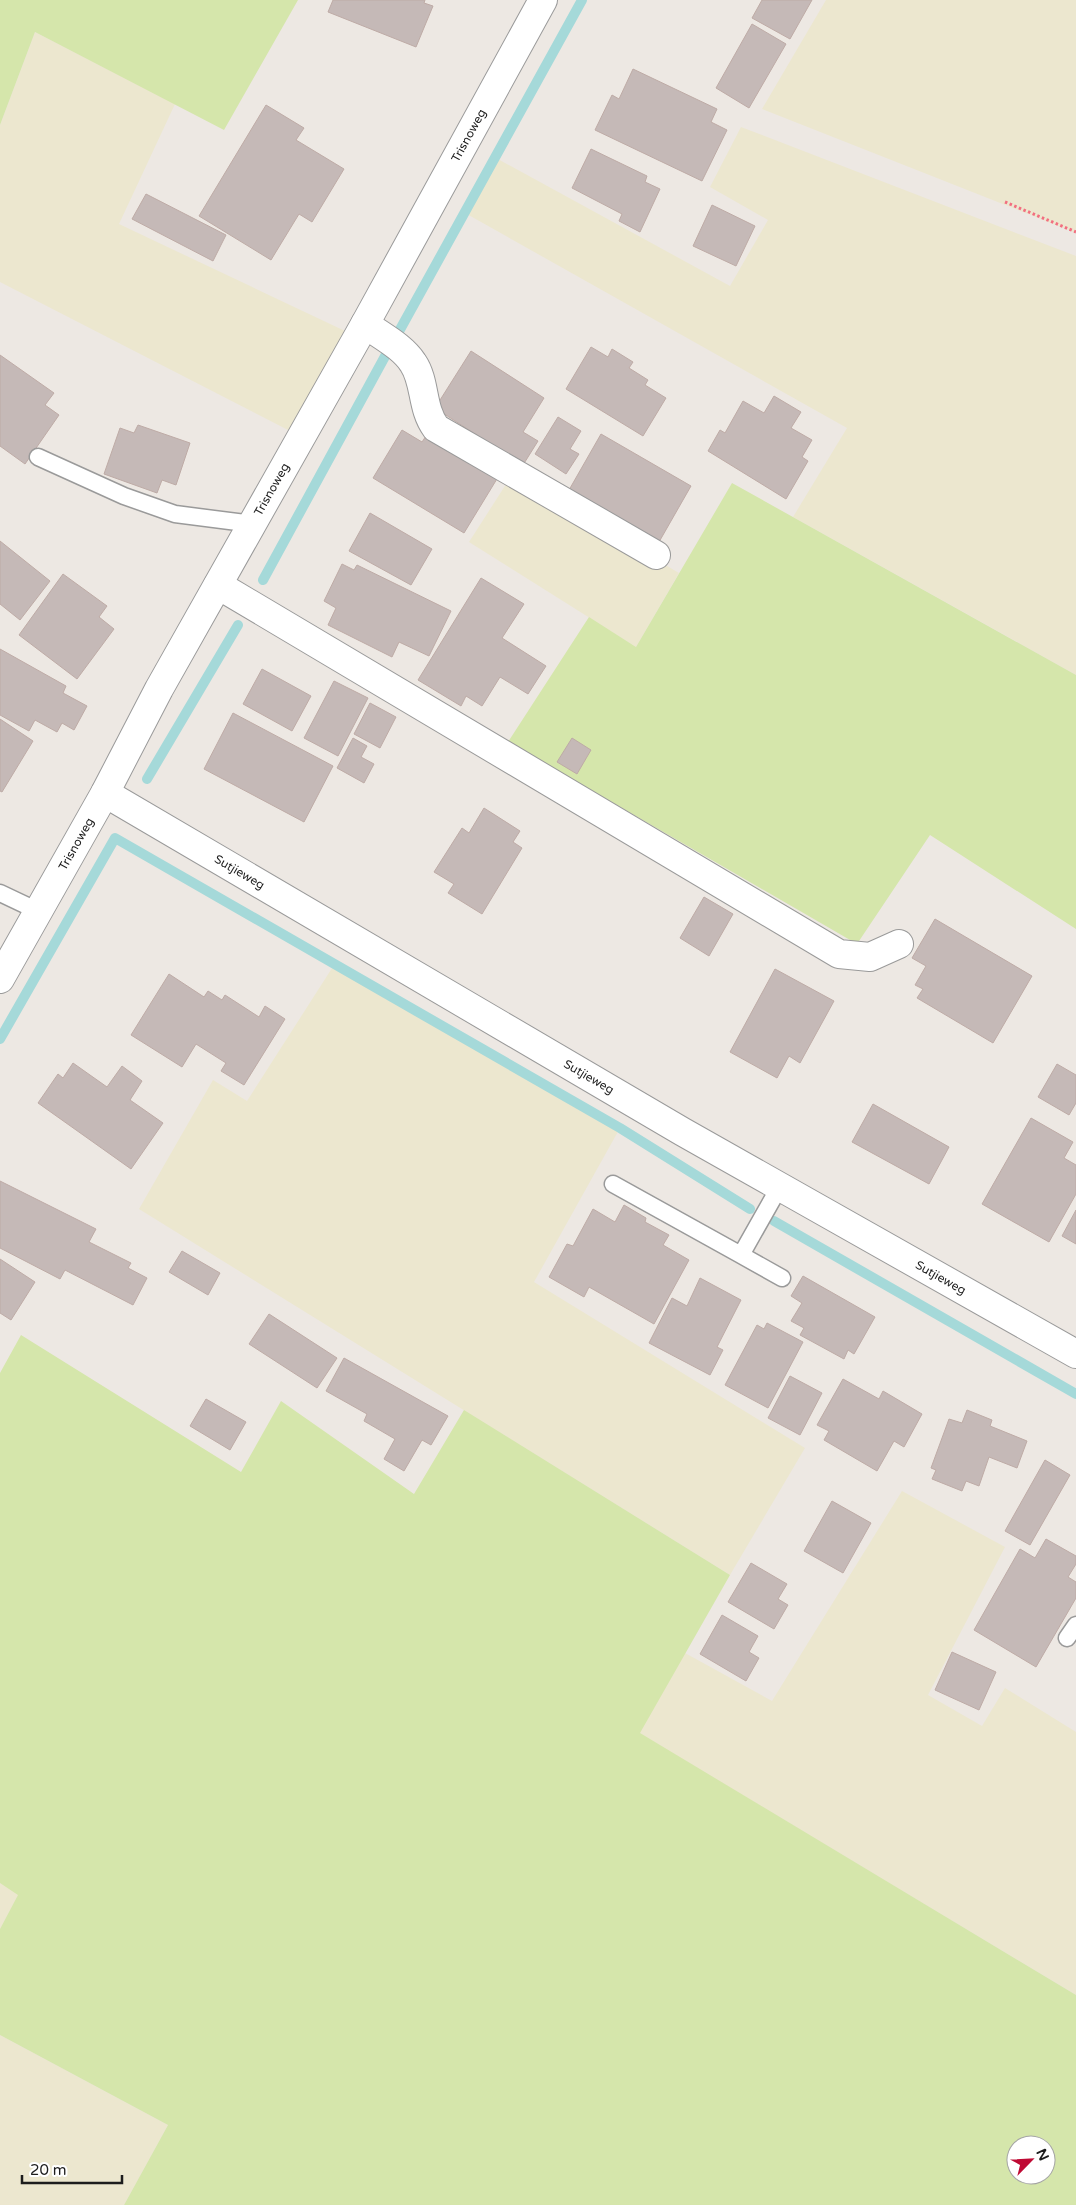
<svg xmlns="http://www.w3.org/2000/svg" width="1076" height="2205" font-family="'Varela Round',sans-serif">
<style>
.farmland{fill:#ece7cf}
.grass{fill:#d5e6ab;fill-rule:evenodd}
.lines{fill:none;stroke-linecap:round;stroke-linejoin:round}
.stream{stroke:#a5d9d9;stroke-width:10}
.building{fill:#c5b9b7;stroke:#beaba6}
.service-casing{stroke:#9a9a9a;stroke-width:19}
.minor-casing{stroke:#9a9a9a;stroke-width:30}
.path{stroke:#f26f80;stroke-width:3;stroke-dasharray:2.5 2.5;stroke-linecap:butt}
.service{stroke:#fff;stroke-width:16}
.minor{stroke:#fff;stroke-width:28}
.labels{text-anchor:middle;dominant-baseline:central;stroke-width:4;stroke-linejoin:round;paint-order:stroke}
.street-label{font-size:12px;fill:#1d1d1d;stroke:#fff}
</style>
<rect width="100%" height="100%" fill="#ede8e3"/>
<path class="farmland" d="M826 0H1076V233L762 109Z
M35 32 175 104 119 224 345 331 290 431 0 282V125Z
M741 127 1076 256V675L793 517 847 428 465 213 496 158 730 286 768 220 710 187Z
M512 475 679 573 636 647 469 542Z
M334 965 620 1128 534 1282 805 1448 730 1575 139 1209 213 1080 247 1101Z
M902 1491 1005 1547 928 1695 982 1726 1005 1688 1076 1732V1995L639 1733 685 1653 772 1701Z
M0 1883 19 1894 0 1929Z
M0 2035 168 2125 124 2205H0Z"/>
<path class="grass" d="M0 0H298L224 130 35 32 0 125Z
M732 483 1076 675V929L930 835 857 944 508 742 589 617 636 647Z
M21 1335 241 1472 281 1401 414 1494 464 1410 730 1575 640 1733 1076 1995V2205H124L168 2125 0 2035V1929L18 1895 0 1883V1373ZM1016 2145H1046V2175H1016Z"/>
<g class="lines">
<path class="stream" d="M397 335 582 0
M263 580 389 349
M147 779 238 625
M0 1039 115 838 620 1128 750 1209
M774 1221 1076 1394"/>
</g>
<path class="building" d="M333 0H425L424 3 433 6 416 47 328 12Z
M762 0H812L790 39 752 18Z
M752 24 786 44 749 108 716 88Z
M633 69 717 109 711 122 727 130 702 181 595 130 612 95 619 99Z
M266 105 304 128 296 140 344 169 312 222 299 214 271 260 199 216Z
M591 149 647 176 645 182 660 189 640 232 619 221 622 214 572 188Z
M146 194 226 235 213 261 132 219Z
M712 205 755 226 736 266 693 246Z
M591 347 608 357 612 349 633 362 629 368 648 380 645 385 666 398 643 436 566 389Z
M471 351 544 398 523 432 538 441 523 465 435 408Z
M0 355 54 393 45 405 59 415 25 464 0 446Z
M774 396 801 412 791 428 812 440 802 457 808 461 786 499 708 451 720 430 725 433 743 401 764 413Z
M558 417 581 431 570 449 579 454 566 474 535 454Z
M138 425 190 443 176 485 162 480 157 493 104 474 120 428 134 433Z
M402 430 422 442 426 436 503 469 464 533 373 478Z
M601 434 691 486 655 549 565 497Z
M370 513 432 549 411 585 349 551Z
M0 541 50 581 20 620 0 604Z
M342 564 354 570 357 565 451 611 429 656 399 642 392 657 328 625 336 608 324 601Z
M63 574 107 606 99 617 114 629 77 679 19 635Z
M481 578 524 604 502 638 546 666 528 694 500 677 482 706 466 696 461 706 418 680Z
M0 649 66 686 63 693 87 706 74 730 62 723 57 732 35 720 29 731 0 715Z
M262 669 311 696 292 731 243 704Z
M334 681 368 698 338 756 304 738Z
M370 703 396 717 380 748 354 734Z
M233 713 333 766 304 822 204 769Z
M0 719 33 741 2 792 0 791Z
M353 738 367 746 361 757 374 764 364 783 337 768Z
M572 738 591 750 577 774 557 762Z
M484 808 520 831 513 842 522 848 482 914 448 893 454 884 434 872 462 828 469 833Z
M704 897 733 914 709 956 680 938Z
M935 919 1032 976 993 1043 917 998 923 989 915 985 926 966 912 958Z
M775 969 834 1001 800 1063 789 1056 777 1078 730 1052Z
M169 974 204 997 208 991 222 1000 225 995 259 1017 265 1006 285 1019 244 1085 221 1071 226 1063 196 1044 182 1067 131 1035Z
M73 1063 107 1087 122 1066 142 1081 130 1100 163 1123 131 1169 38 1103 58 1074 63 1078Z
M1057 1064 1076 1075V1103L1069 1115 1038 1097Z
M873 1104 949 1147 929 1184 852 1142Z
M1031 1118 1073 1142 1064 1158 1076 1165V1194L1049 1242 982 1204Z
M0 1181 96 1229 89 1242 131 1263 128 1268 147 1278 133 1305 65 1270 60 1279 0 1248Z
M624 1205 646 1218 645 1222 669 1235 663 1245 689 1260 654 1324 589 1287 584 1297 549 1277 567 1244 573 1246 593 1209 615 1222Z
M1076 1210V1244L1062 1236Z
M182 1251 220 1273 208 1295 169 1272Z
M0 1259 35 1282 11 1320 0 1313Z
M803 1276 875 1317 854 1354 848 1350 844 1359 800 1335 804 1328 791 1321 802 1303 791 1296Z
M700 1278 741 1300 717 1347 723 1350 710 1375 649 1343 672 1298 687 1306Z
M269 1314 337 1358 317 1388 249 1344Z
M767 1323 803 1342 768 1408 725 1385 757 1325 764 1329Z
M344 1358 448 1416 431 1445 422 1440 404 1471 384 1459 395 1439 364 1421 367 1414 326 1391Z
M790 1376 822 1393 800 1435 768 1418Z
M843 1379 879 1399 883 1391 922 1414 904 1447 894 1441 877 1471 824 1440 829 1431 817 1425Z
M206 1399 246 1422 230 1450 190 1426Z
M967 1410 992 1420 990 1426 1027 1441 1017 1468 989 1457 979 1486 966 1481 962 1491 932 1479 936 1470 931 1468 949 1419 962 1423Z
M1045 1460 1070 1475 1030 1545 1005 1531Z
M832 1501 871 1523 843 1573 804 1551Z
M1046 1539 1076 1556V1564L1068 1577 1076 1582V1598L1036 1667 974 1630 1020 1549 1035 1558Z
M751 1563 787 1584 778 1599 788 1605 774 1629 728 1602Z
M722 1615 758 1636 749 1652 759 1658 746 1681 700 1654Z
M952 1652 996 1672 979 1710 935 1690Z"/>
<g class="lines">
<defs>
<path id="service" d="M38 457 124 496 175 514 253 524
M0 893 38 911
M613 1184 741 1255 780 1186
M741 1255 782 1278
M1067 1638 1076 1625"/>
<g id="minor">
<path d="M365 324C381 336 402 346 413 363 426 382 421 408 436 428L656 555"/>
<path d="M218 585 839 954 870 957 899 944"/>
<path id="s1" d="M105 793 683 1132 1076 1354"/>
<path id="s2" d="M0 979 105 793 159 689 365 324 543 0"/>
</g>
</defs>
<use href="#service" class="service-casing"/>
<use href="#minor" class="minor-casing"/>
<path class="path" d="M1005 202 1076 232"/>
<use href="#service" class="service"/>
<use href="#minor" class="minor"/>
</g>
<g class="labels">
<g class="street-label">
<text stroke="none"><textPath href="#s2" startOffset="965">Trisnoweg</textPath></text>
<text stroke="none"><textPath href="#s2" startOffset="560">Trisnoweg</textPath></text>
<text stroke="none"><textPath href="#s2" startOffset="155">Trisnoweg</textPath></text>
<text stroke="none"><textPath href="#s1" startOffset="156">Sutjieweg</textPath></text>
<text stroke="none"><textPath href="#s1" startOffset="561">Sutjieweg</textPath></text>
<text stroke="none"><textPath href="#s1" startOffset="966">Sutjieweg</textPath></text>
</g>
</g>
<g transform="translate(1031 2160) rotate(66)"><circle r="24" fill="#ffffff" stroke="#a5a5a5"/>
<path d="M0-4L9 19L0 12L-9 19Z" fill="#bf0a34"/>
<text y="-8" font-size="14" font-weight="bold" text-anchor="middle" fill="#1d1d1d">N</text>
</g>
<path d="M22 2175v8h100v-8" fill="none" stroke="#1d1d1d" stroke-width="2.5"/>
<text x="30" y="2175" font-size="15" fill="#1d1d1d" stroke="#ffffff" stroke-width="4" paint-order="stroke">20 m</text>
</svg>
